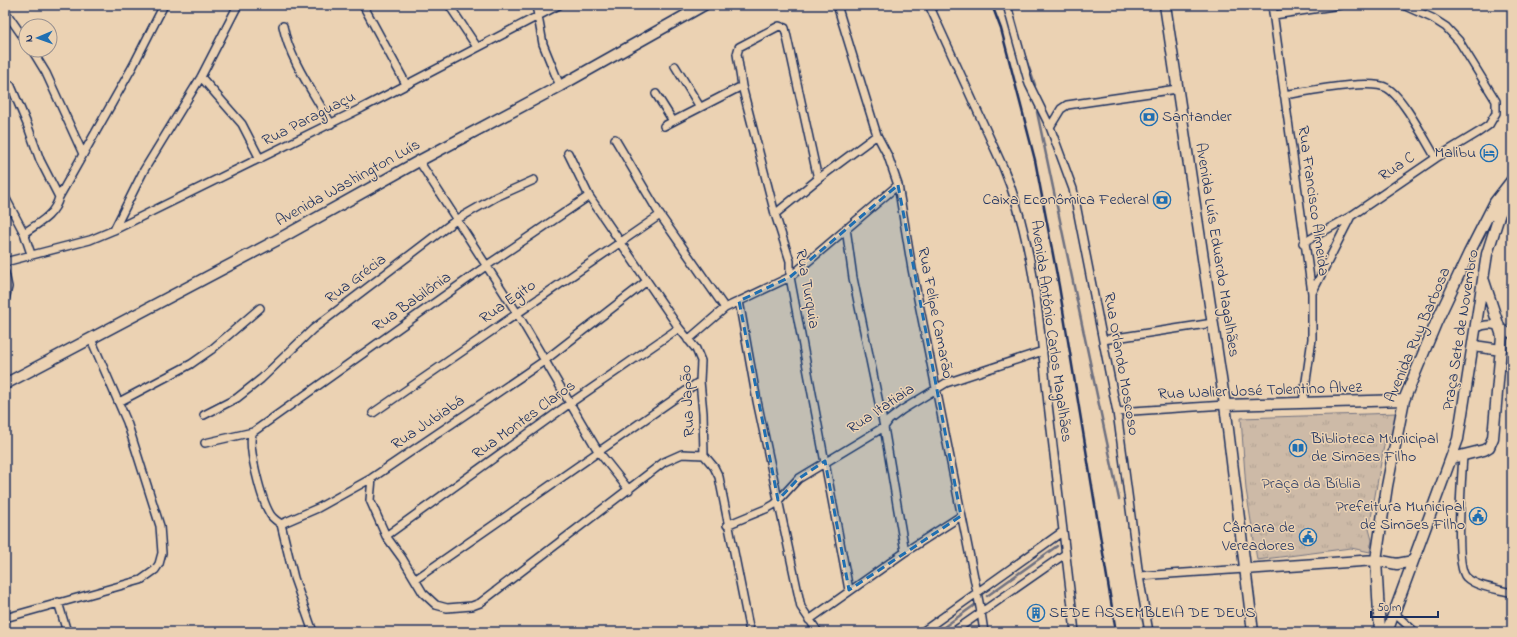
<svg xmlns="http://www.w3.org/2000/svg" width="1517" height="637" font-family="'Indie Flower',sans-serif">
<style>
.park{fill:url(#park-tufts);stroke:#747482}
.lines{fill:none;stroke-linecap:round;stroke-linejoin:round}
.stream{stroke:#6d6f80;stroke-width:2.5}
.street-casing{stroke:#1b2f5e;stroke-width:10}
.secondary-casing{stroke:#1b2f5e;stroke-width:13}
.street{stroke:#ebd2b3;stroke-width:7}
.secondary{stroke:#ebd2b3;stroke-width:10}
.rail{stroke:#1b2f5e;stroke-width:2.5}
.marked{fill:#1f6fb2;fill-opacity:0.2;stroke:#1f6fb2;stroke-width:3;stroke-dasharray:8 5;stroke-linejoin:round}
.labels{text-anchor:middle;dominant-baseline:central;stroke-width:3;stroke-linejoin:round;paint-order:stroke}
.poi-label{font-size:16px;fill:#1b2f5e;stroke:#ebd2b3;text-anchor:end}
.street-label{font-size:16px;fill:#1b2f5e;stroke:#ebd2b3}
.park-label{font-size:16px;fill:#364469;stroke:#ebd2b3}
</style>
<defs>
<pattern id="park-tufts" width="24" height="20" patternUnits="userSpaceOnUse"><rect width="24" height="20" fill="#cdbaa7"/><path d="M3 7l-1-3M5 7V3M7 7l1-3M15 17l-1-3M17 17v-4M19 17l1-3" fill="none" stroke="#afa092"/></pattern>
</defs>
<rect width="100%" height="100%" fill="#ebd2b3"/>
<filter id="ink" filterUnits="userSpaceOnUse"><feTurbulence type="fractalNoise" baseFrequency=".025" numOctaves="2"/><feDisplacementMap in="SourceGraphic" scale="8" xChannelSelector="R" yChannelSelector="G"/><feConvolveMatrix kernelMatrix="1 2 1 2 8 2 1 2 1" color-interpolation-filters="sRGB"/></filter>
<g filter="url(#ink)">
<path class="park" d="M1397 413 1396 428 1385 440 1369 529 1372 540 1370 552 1351 548 1257 560 1246 489 1241 418Z"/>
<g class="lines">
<path class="stream" d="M1022 48 1035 85
M1037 112 1119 499
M987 596 1057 546
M937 632 976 604"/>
<defs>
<path id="street" d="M363 5 406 84
M449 5 477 47
M536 5 543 44 560 86
M837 5 877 135 888 156 898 185 912 269 981 612 984 632
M929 5 1003 167C1034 241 1040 325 1048 404 1057 480 1066 556 1075 632
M1007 5 1029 84 1050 127 1073 189 1117 412 1139 576 1149 632
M1272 5 1312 293V339L1303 402
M5 11 26 41
M1274 15 1340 5
M283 26C290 61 314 93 331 124
M32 50 46 73 83 154
M675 66 700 107
M201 77 242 124 260 159
M11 86 27 124 40 160 59 197
M656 94 673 121
M1284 95C1305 92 1370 78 1387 88 1403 97 1425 140 1436 158
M664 126 742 86
M1050 127 1061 109 1067 105 1177 89
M615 139 660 215 725 308
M568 153 589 196 679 328 696 349 701 361 700 381 703 413 704 455 714 467 719 477 750 632
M419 161 517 313 598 451 629 490
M818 179 785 28 779 26 739 47 737 54 742 86 775 214 790 261V277L849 590
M5 197 24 233 31 254
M775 214 818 179 877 135
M846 228 853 278 884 427 905 552
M114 230 144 170 201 77 238 5
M24 233C39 223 55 215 59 197L133 66 164 5
M1303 243 1351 216 1436 158 1479 132 1489 125 1496 113V101L1459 41 1446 27 1432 18 1403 5
M5 262 90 240 114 230 362 108 559 5
M5 273 8 287 5 300
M1312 293 1351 216
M739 301 757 401 801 607 818 632
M1477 328C1490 321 1501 326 1512 335
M688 340 725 308 790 277 898 185
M1103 340 1213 323
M119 402 191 364 211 350 260 308
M1117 412 1225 405
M373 413 660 215
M204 415 237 398 261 379 313 329 456 220 496 197 534 180
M253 432C246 444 262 501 270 514 272 518 277 521 281 524
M205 443 253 432 486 266 589 196
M1463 455C1462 476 1454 564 1466 577 1476 587 1498 589 1512 593
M372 478 370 500 386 536 402 558 423 593 436 605 447 608 472 606 480 603 664 462 682 454 704 455
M281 524 318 508 372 478 544 361 647 281
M281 524 294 578 313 632
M727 525 768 508 775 504 798 479 884 427 889 420 902 410 946 383 1043 351
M386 536 569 404 679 328
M1139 576 1245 569
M416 579 700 381
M58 602 67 632
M1394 613 1415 632
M5 618 141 580 155 570 159 564 162 553 160 526 127 422 91 339
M809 620 905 552 961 516
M922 632 1062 532
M953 632 1065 554"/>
<path id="secondary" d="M1165 5 1225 405 1253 632
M1495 216 1500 213 1512 194
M1474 346 1501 350
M5 384 279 239 419 161 560 86 704 5
M1225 405 1404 400
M1452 458 1484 450 1489 447 1493 438 1502 336 1484 281
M1245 569 1376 560 1397 564 1413 561
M1380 632 1376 560 1387 486 1404 400 1436 323 1469 253 1495 202 1512 180
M1387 632 1458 439 1487 254 1500 213"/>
</defs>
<use href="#street" class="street-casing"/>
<use href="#secondary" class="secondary-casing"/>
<use href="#street" class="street"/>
<use href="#secondary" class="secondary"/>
<path class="rail" d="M992 5 1001 29 1035 160 1059 286 1116 632"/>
</g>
</g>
<path class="marked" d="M898 185 961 516 849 590 825 461 798 479 778 500 739 301 790 277Z"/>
<defs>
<symbol id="bank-ring" viewBox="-11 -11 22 22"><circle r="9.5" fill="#ebd2b3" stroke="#1f6fb2" stroke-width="1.5"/><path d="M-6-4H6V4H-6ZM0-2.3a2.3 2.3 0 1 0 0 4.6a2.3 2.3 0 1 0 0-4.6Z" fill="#1f6fb2"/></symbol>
<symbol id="hotel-ring" viewBox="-11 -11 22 22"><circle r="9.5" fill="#ebd2b3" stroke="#1f6fb2" stroke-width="1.5"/><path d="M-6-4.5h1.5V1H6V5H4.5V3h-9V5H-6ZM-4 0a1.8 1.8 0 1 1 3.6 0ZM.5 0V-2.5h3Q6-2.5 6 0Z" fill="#1f6fb2"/></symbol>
<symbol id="library-ring" viewBox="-11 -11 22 22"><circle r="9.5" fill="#ebd2b3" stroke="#1f6fb2" stroke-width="1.5"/><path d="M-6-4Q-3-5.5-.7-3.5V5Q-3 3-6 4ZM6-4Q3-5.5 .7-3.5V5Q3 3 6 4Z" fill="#1f6fb2"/></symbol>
<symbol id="civic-ring" viewBox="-11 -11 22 22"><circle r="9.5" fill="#ebd2b3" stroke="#1f6fb2" stroke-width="1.5"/><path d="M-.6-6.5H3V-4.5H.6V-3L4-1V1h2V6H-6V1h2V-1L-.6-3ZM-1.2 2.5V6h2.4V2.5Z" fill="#1f6fb2"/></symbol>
<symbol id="building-ring" viewBox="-11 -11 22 22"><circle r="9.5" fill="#ebd2b3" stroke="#1f6fb2" stroke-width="1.5"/><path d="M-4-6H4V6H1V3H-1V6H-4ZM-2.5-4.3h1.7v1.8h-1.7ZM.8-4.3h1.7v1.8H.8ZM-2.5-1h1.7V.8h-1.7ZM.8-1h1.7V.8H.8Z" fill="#1f6fb2"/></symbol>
</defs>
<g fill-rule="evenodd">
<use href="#bank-ring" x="1139" y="107" width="20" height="20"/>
<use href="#hotel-ring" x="1479" y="143" width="20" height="20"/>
<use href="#bank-ring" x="1152" y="190" width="20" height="20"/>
<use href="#library-ring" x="1288" y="438" width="20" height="20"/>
<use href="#civic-ring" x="1468" y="506" width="20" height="20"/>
<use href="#civic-ring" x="1298" y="527" width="20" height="20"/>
<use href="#building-ring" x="1026" y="603" width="20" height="20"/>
</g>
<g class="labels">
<g class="poi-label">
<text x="1162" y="117" text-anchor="start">Santander</text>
<text x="1476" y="153">Malibu</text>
<text x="1149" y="200">Caixa Econômica Federal</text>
<text x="1311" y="439" text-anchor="start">Biblioteca Municipal<tspan x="1311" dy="18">de Simões Filho</tspan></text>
<text x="1465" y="507">Prefeitura Municipal<tspan x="1465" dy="18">de Simões Filho</tspan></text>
<text x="1295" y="528">Câmara de<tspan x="1295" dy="18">Vereadores</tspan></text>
<text x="1049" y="613" text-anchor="start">SEDE ASSEMBLEIA DE DEUS</text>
</g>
<g class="street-label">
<text transform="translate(309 119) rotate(-27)">Rua Paraguaçu</text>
<text transform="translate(1397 167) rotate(-34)">Rua C</text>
<text transform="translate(348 183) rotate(-29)">Avenida Washington Luís</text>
<text transform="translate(1313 201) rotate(82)">Rua Francisco Almeida</text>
<text transform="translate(1217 250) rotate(81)">Avenida Luís Eduardo Magalhães</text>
<text transform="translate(356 279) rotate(-37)">Rua Grécia</text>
<text transform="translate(807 289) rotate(80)">Rua Turquia</text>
<text transform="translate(412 302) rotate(-35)">Rua Babilônia</text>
<text transform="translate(508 302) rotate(-35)">Rua Egito</text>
<text transform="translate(935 313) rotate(79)">Rua Felipe Camarão</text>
<text transform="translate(1461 330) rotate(-81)">Praça Sete de Novembro</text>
<text transform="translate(1051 331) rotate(82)">Avenida Antônio Carlos Magalhães</text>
<text transform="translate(1418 335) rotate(-67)">Avenida Ruy Barbosa</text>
<text transform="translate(1121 364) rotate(80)">Rua Orlando Moscoso</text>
<text transform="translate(1260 391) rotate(-2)">Rua Walier José Tolentino Alvez</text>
<text transform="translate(688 401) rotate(-93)">Rua Japão</text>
<text transform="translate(881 409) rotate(-34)">Rua Itatiaia</text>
<text transform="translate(524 420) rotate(-36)">Rua Montes Claros</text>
<text transform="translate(428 423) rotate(-34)">Rua Jubiabá</text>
</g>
<g class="park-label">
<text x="1311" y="484">Praça da Bíblia</text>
</g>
</g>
<rect width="1517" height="637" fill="none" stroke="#ebd2b3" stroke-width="20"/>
<rect x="10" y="10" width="1497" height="617" fill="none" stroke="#1b2f5e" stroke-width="1.5" filter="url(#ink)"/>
<g transform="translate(38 38) rotate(268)"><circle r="19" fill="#ebd2b3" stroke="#989191"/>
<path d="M0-3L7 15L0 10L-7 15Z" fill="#1f6fb2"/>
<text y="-6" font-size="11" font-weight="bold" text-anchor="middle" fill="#1b2f5e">N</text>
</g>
<path d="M1371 611v6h67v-6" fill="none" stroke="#1b2f5e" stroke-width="2"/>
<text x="1377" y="611" font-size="12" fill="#1b2f5e" stroke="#ebd2b3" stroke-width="3" paint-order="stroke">50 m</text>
</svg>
